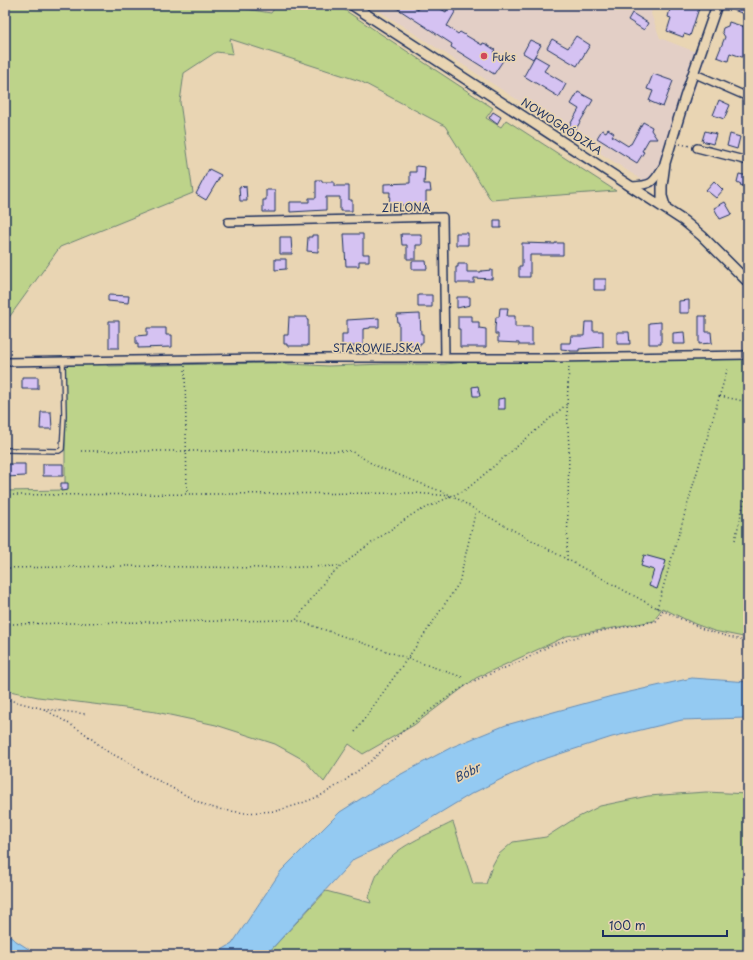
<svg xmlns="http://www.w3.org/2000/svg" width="753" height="960" font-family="'Playpen Sans',sans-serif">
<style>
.built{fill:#e3cfc6}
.green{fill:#bdd38a;stroke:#6c8174}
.water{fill:#94caf2;stroke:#648cb7}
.building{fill:#d5c2f2;stroke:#1b2f5e}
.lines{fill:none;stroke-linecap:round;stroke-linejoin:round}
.lane-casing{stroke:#1b2f5e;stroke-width:6}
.street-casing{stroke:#1b2f5e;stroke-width:10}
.secondary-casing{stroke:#1b2f5e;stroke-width:12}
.path{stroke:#1b2f5e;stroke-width:1.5;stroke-dasharray:1 3;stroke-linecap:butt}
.lane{stroke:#e9d5b3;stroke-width:3.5}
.street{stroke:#e9d5b3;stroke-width:7}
.secondary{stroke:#e9d5b3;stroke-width:9}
.poi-dot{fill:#d1495b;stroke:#e9d5b3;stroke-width:1.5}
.labels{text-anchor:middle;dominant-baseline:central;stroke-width:3.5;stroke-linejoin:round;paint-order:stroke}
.poi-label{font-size:11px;fill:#1b2f5e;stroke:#e9d5b3;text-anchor:start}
.street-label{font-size:11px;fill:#1b2f5e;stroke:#e9d5b3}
.water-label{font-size:12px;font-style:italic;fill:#2d4674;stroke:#e9d5b3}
</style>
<rect width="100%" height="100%" fill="#e9d5b3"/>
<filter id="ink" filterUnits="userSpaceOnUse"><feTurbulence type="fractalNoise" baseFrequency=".025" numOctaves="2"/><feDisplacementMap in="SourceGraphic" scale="8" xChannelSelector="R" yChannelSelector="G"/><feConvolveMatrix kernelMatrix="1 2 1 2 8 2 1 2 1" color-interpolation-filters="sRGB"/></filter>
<g filter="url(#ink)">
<path class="built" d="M370 5H653L651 14 660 38 706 56 680 134 656 189Z"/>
<path class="green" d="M5 5H222L271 13 277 5H337L493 108 486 118 501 127 506 120 616 191 491 200 445 126 360 81 230 39 233 54 216 52 184 73 180 102 193 193 60 247 5 323Z
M748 352V638L714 631 695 624 662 608 654 621 567 636 476 678 414 725 363 754 349 744 324 782 304 760 275 744 216 725 156 712 38 697 5 690V491L65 490V359L98 358 108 366 273 363 328 366 385 364H444L570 353Z
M706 792 748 794V955H266L326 891 371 903 369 897C372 889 374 879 379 871 394 846 428 835 453 822L473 884H486L492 866 498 855 513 842 546 837 571 821 600 806 648 796Z"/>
<path class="water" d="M692 678 748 682V719L745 718 682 720 612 737 538 761 471 794 400 837 354 859 266 955H213L232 944 281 871 340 812 392 779 452 747 506 725 612 696Z
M5 932 13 939 38 955H5Z"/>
<path class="building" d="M392 5H411L418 10 420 5H434L446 12 450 5H459L447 26 458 34 460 32 482 45 483 43 486 44 495 50 493 52 504 59 494 74 451 47 452 44Z
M671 5H700L690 36 684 34 683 37 667 31 671 18 668 17Z
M723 5H747L744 14 723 6Z
M632 13 648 23 644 30 628 20Z
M729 22 748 28V59L730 53 728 61 717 57 725 37 722 32 723 28 728 26Z
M576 36 590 45 577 66 547 48 552 39 568 48Z
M530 40 541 45 533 59 523 53Z
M535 56 549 64 544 71 566 84 559 97 524 76Z
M653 74 673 81 663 107 649 101 653 91 647 89Z
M578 92 593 100 573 134 567 130 579 109 571 104Z
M719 100 730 105 724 119 713 115Z
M493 112 501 117 497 124 489 118Z
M643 122 652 127 651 130 657 139H649L642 151 644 152 637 163 597 138 602 130 606 132 608 129 614 133 612 136 628 146 630 144H631Z
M705 131 716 134 713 144 702 141Z
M730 134 740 137 737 149 727 146Z
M416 166 425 167 424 184H430L431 192H426V211H414V206L400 205V211H389L390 192H384V184L410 183V172H416Z
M209 169 221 175 206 200 196 194Z
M739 174 748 176V187L740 185 741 184 737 182Z
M316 180H322V182H334V186H349V200H352V211H340V197H326V210L290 212V202H309V198H316Z
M714 181 723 190 716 198 706 190Z
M246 186 247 201H240L239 187Z
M266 190H275V212H263V200H266Z
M725 202 732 214 720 219 714 208Z
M494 220H501V228H494Z
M456 233H468V245H456Z
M344 234H363V254H369V261H359V266H346Z
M401 234H420V236H422V245H416V259H407V245H402Z
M312 235H318V252L307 251 308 237H312Z
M280 237H291L292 254H280Z
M522 243 555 244V243H563V255H530V277H519V266H522Z
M275 259H286V269L275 270Z
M412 261H426L427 269H412Z
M458 264H467V272H481V271L492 270V279L474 278V283H456V267H458Z
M594 279H606V290H594Z
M108 295 129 296 128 303 108 301Z
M418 295H432V307H418Z
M457 297H470V305L457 308Z
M689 300V313H679V301Z
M500 308H508L507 316H515V327H532V345H519V343L498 342V334H495V328L496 317H499Z
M420 314 421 334H423V343H420V346H399V323H398L397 315Z
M458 316H472V322H479V328L486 329V347H460V329H458Z
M699 316H706V332H711L712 343 699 344Z
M289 317H307V320H308V346H287V344H284V335H288Z
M379 318V327H370V328L363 329V346H342V334H347V320Z
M109 321H119V348H109Z
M585 322H593V331H603V347L579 349V351H570V350L561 349V343H570L571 336H584Z
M661 322V344H649V323Z
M147 328H166V335H172V347L138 348V344H136V336L147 335Z
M617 332H629L630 344H617Z
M684 332 685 344H673V333Z
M22 377H38V389H22Z
M478 386 480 396H473L472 387Z
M505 398V409H498V399Z
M41 412H51L52 429H40Z
M5 464H25V476L6 477Z
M43 464H63V476H43Z
M61 483H68V490L61 491Z
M644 555 666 561 657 589 649 586 654 570 641 566Z"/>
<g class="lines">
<defs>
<path id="lane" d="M5 450 59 451 62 449 64 416 63 361"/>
<path id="street" d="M693 73 748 97
M697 148 748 161
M632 186C654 185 653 182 664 165
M228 222 443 217 445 358
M5 362 267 358H553L748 355"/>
<path id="secondary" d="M352 5 684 221 702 236 748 282
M666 209 662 196V186L665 163 685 97 717 5"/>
</defs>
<use href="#lane" class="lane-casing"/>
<use href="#street" class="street-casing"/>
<use href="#secondary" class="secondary-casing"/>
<path class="path" d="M680 144 690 146
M185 366 187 494
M720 396 748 402
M81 451H351L376 466 453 496 476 510
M5 495 414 493 451 496
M735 540 747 489H748
M567 560 569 450 567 406 569 366
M5 568 122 566 266 568 341 566
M657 608 728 367
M5 624 296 620
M462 677 296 620 327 578 360 551 413 514 467 489 567 404
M5 699 44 709 86 714
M44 709 83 732 108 752 126 761 142 772 206 806 223 810 245 813 276 811 297 805 320 796 343 782 372 760 404 730 440 703 460 689 476 680 526 659 549 646 586 634 656 621 663 611
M355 732 424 635 459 583 476 510 651 605 705 630 748 642"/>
<use href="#lane" class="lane"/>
<use href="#street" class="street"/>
<use href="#secondary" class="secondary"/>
</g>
</g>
<circle class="poi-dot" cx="484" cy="56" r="4"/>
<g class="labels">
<g class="poi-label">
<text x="492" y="56">Fuks</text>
</g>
<g class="street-label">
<text transform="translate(562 126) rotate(33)">NOWOGRÓDZKA</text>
<text transform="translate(406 207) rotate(-1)">ZIELONA</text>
<text x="377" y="347">STAROWIEJSKA</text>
</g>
<g class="water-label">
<text transform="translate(467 772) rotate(-26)">Bóbr</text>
</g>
</g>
<rect width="753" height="960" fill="none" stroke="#e9d5b3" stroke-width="20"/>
<rect x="10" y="10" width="733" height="940" fill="none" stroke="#1b2f5e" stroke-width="1.5" filter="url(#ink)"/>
<path d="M603 930v6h124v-6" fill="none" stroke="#1b2f5e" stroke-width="2"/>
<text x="609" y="930" font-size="12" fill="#1b2f5e" stroke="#e9d5b3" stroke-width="3" paint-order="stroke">100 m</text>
</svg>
